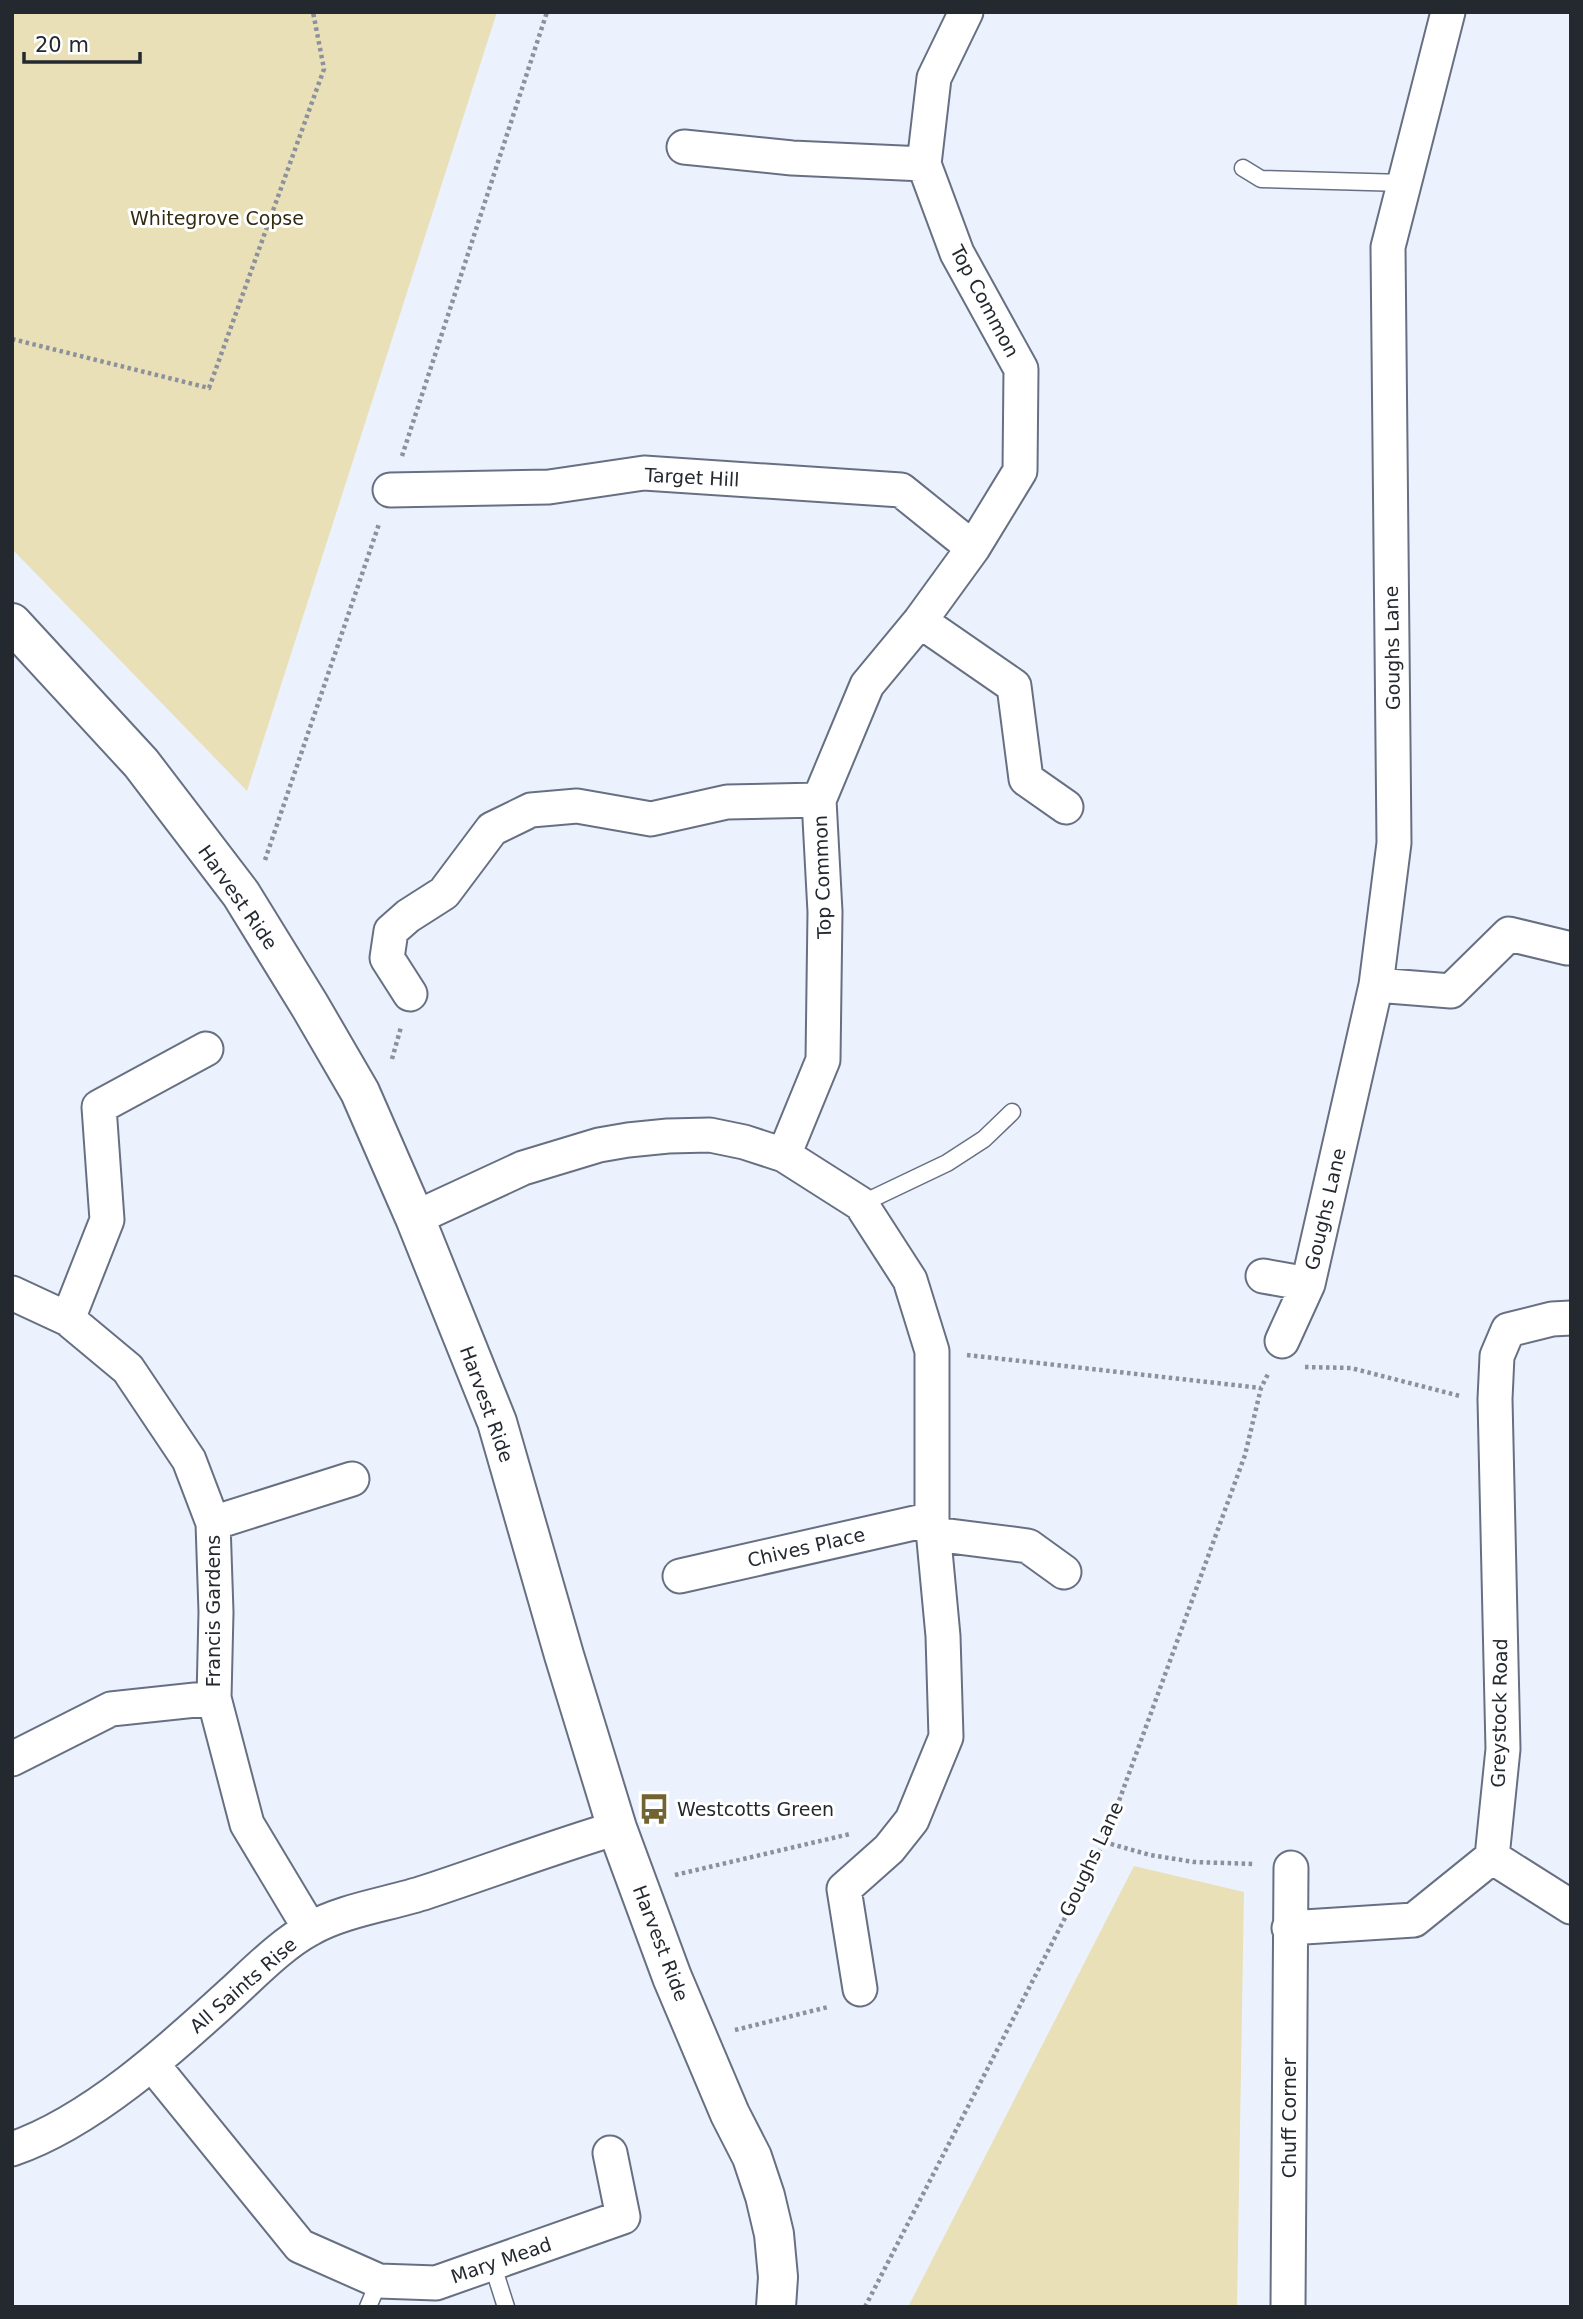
<svg xmlns="http://www.w3.org/2000/svg" width="1583" height="2319" font-family="'DejaVu Sans',sans-serif">
<style>
.green{fill:#e9e0b8}
.lines{fill:none;stroke-linecap:round;stroke-linejoin:round}
.lane-casing{stroke:#677082;stroke-width:19}
.street-casing{stroke:#677082;stroke-width:37}
.secondary-casing{stroke:#677082;stroke-width:42}
.path{stroke:#8c919b;stroke-width:4.5;stroke-dasharray:3.5 3.5;stroke-linecap:butt}
.lane{stroke:#fff;stroke-width:16}
.street{stroke:#fff;stroke-width:33}
.secondary{stroke:#fff;stroke-width:38}
.labels{text-anchor:middle;dominant-baseline:central;stroke-width:6;stroke-linejoin:round;paint-order:stroke}
.park-label{font-size:19px;fill:#312b10;stroke:#fff}
.street-label{font-size:19px;fill:#24282f;stroke:#fff}
.poi-label{font-size:19px;fill:#24282f;stroke:#fff;text-anchor:start}
</style>
<rect width="100%" height="100%" fill="#ebf2fe"/>
<path class="green" d="M12 12H497L247 791 12 549Z
M1134 1866 1244 1892 1237 2307H908Z"/>
<g class="lines">
<defs>
<path id="lane" d="M1243 168 1261 179 1404 183
M861 1204 947 1163 984 1139 1012 1112
M492 2263 506 2307
M368 2307 379 2281"/>
<path id="street" d="M684 147 792 158 924 164
M390 490 549 487 644 473 901 490 973 548
M920 621 1014 686 1026 779 1066 807
M1376 985 1451 991 1509 934 1567 948
M410 994 387 958 391 931 408 916 444 893 492 829 531 810 577 806 651 819 727 802 819 800
M784 1155 823 1060 825 912 819 800 867 685 920 621 973 548 1020 471 1021 369 957 253 924 164 934 78 966 12
M415 1218 523 1168 599 1145 628 1140 668 1136 710 1135 744 1142 784 1155 861 1204 910 1280 932 1351V1519L943 1636 946 1737 912 1820 889 1849 844 1889 860 1989
M1263 1276 1308 1284
M12 1293 68 1319 128 1369 189 1460 213 1523 216 1612 214 1698 247 1824 310 1929
M68 1319 107 1220 99 1107 206 1049
M1282 1341 1308 1284 1376 985 1394 843 1388 247 1448 12
M213 1523 352 1479
M934 1534 1028 1546 1064 1572
M680 1576 932 1519
M12 1759 111 1709 214 1698
M1492 1857 1571 1907
M1289 1928 1414 1920 1492 1857 1503 1749 1495 1399 1497 1356 1508 1330 1552 1319 1571 1318
M152 2064 300 2246 379 2281 436 2283 623 2217 610 2153
M12 2149C91 2122 171 2049 232 1993 255 1972 282 1944 310 1929 343 1910 390 1904 426 1892 490 1871 553 1847 617 1828
M1288 2307 1291 1868"/>
<path id="secondary" d="M12 623 141 763 241 894 310 1006 360 1092 415 1218 497 1422 564 1655 617 1828 672 1977 730 2114 752 2157 765 2196 774 2234 778 2277 776 2307"/>
</defs>
<use href="#lane" class="lane-casing"/>
<use href="#street" class="street-casing"/>
<use href="#secondary" class="secondary-casing"/>
<path class="path" d="M12 339 209 388 324 69 313 12
M402 456 547 12
M265 860 379 524
M392 1059 401 1027
M967 1355 1261 1388
M1305 1367 1351 1368 1460 1396
M1104 1842 1150 1855 1194 1862 1255 1864
M675 1875 850 1834
M735 2030 828 2007
M865 2307 1104 1842 1245 1455 1261 1388 1269 1372"/>
<use href="#lane" class="lane"/>
<use href="#street" class="street"/>
<use href="#secondary" class="secondary"/>
</g>
<defs>
<symbol id="bus-bare" viewBox="-9 -9 18 18"><path d="M-5-6H5V4H4V6H2V4H-2V6H-4V4H-5ZM-3.5-4V0h7V-4ZM-3.5 1.2v1.5H-2V1.2ZM2 1.2v1.5H3.5V1.2Z" fill="#716431" stroke="#fff" stroke-width="2.5" paint-order="stroke"/></symbol>
</defs>
<g fill-rule="evenodd">
<use href="#bus-bare" x="632" y="1787" width="44" height="44"/>
</g>
<g class="labels">
<g class="park-label">
<text x="217" y="218">Whitegrove Copse</text>
</g>
<g class="street-label">
<text transform="translate(985 301) rotate(62)">Top Common</text>
<text transform="translate(692 477) rotate(3)">Target Hill</text>
<text transform="translate(1392 648) rotate(-91)">Goughs Lane</text>
<text transform="translate(822 877) rotate(-92)">Top Common</text>
<text transform="translate(238 897) rotate(55)">Harvest Ride</text>
<text transform="translate(1325 1209) rotate(-77)">Goughs Lane</text>
<text transform="translate(487 1404) rotate(70)">Harvest Ride</text>
<text transform="translate(806 1547) rotate(-13)">Chives Place</text>
<text transform="translate(213 1611) rotate(-90)">Francis Gardens</text>
<text transform="translate(1499 1713) rotate(-89)">Greystock Road</text>
<text transform="translate(1091 1859) rotate(-65)">Goughs Lane</text>
<text transform="translate(661 1943) rotate(69)">Harvest Ride</text>
<text transform="translate(243 1985) rotate(-41)">All Saints Rise</text>
<text transform="translate(1289 2118) rotate(-90)">Chuff Corner</text>
<text transform="translate(501 2260) rotate(-19)">Mary Mead</text>
</g>
<g class="poi-label">
<text x="677" y="1809">Westcotts Green</text>
</g>
</g>
<rect width="1583" height="2319" fill="none" stroke="#24282f" stroke-width="28"/>
<path d="M24 52v10h116v-10" fill="none" stroke="#24282f" stroke-width="3.5"/>
<text x="35" y="52" font-size="21" fill="#24282f" stroke="#ffffff" stroke-width="5" paint-order="stroke">20 m</text>
</svg>
